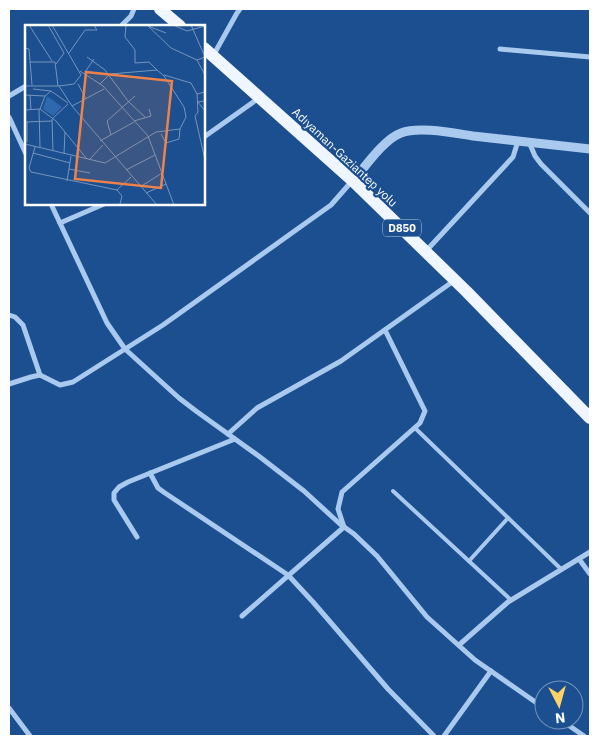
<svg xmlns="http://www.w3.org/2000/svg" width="599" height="745" font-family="'IBM Plex Sans',sans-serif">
	<rect width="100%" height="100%" fill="#1b4f8f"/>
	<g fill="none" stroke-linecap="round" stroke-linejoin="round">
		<g stroke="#a9c9ee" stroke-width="4">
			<polyline points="415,428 561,569"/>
			<polyline points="393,491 511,600"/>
			<polyline points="469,561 508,518"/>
		</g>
		<g stroke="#a9c9ee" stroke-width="5">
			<polyline points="121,26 131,16 134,9"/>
			<polyline points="500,49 590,57"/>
			<polyline points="213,56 237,13 240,9"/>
			<polyline points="9,96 26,86"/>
			<polyline points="9,117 26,154"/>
			<polyline points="204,137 259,98"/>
			<polyline points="529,142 535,156 541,164 590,213"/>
			<polyline points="51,204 107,323 125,349 179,398 196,411 260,457 304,491 340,524 354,534 377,556 427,617 475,660 544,708"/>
			<polyline points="60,223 104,204"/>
			<polyline points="426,251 513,157 518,141"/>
			<polyline points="9,315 15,317 23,325 40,375"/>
			<polyline points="9,384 31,377 40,375 60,385 73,382 163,325 331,205 352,181"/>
			<polyline points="228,434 257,408 341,361 455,280"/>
			<polyline points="150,473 158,488 165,493 288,575 313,602 388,689 434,736"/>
			<polyline points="137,537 114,500 114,493 119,487 128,482 235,439"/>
			<polyline points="579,559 590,574"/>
			<polyline points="242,616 344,527 338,509 342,492 420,423 425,411 385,330"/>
			<polyline points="459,645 508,602 590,552"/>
			<polyline points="9,708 30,736"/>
			<polyline points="561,720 584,736"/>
			<polyline points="444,736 491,671"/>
		</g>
		<path stroke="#a9c9ee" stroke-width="9" d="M353,181C365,167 384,139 401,133C419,126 453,133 473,136C512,140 551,145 590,149"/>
		<g stroke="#f0f6ff" stroke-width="12">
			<polyline points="160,9 180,26"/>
			<polyline points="204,48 353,181 467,292 590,418"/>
		</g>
	</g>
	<g text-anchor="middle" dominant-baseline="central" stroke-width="4.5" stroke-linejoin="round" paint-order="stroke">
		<rect fill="#1b4f8f" stroke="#bbcadd" stroke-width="1" x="383" y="219.5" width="38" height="17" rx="4"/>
		<g font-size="11" font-weight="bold" fill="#fff">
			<text x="402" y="228">D850</text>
		</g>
		<g font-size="12" fill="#fff" stroke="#1b4f8f">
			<text transform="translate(345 157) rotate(43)">Adıyaman-Gaziantep yolu</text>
		</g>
	</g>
	<g transform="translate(25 25)">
		<rect width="180" height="180" fill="#1b4f8f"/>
		<path d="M22,71L37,82L28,91L18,84Z" fill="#2e69ad"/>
		<path fill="none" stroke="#7695bc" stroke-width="1" d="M4,0L27,36M23,0L39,28L31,39M27,0L56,50L49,59L34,61M101,0L100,12L110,25V38L124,37L132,45M122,0L146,23L172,35L180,50M148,0L162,6L180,1M166,0L180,32L172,35M123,1L141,8M0,23L4,24L7,60M44,28L60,5H72L69,0M62,32L80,45L103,76L121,93M5,37H30L33,61M55,46L78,61L123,111L149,180M60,47L69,34M139,50L166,58L172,69L180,67M53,59L61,74M0,61H34L47,81M8,64L26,66L43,78M172,69L173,87L170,91L180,135M0,70L20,71M5,70L6,85M179,76L173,77L180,86M47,81L79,64M47,81L132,180M14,84L15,122M15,84L31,96L62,134M0,85L15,84L20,71L26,66M109,96L126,91L124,84M0,97L27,96M2,97V117M136,109L141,118L154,114L155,104M86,110L82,96L110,71M75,116L109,97M0,119L80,138L131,107L155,104L161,92L159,82L139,51L132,45L85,49L75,59M10,122L4,143L6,147L92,165L106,152M28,126L27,94L43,79M8,128L45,138M39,129L40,107M64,135L78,120M44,144L65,148M101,145L130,130M42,156L46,131M115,162L137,148M92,165L97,171L95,179M121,168L141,159"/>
		<path fill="#ee8249" fill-opacity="0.15" stroke="#ee8249" stroke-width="2.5" d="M61,47L147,56L136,163L50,154Z"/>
		<rect width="180" height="180" fill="none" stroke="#fff" stroke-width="2.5"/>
	</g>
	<rect width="599" height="745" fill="none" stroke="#ffffff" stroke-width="20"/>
	<g transform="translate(559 705) rotate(174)"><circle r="24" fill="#1b4f8f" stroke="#7695bc"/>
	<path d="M0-4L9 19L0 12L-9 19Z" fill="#ffd166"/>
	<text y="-8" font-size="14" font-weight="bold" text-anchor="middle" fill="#ffffff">N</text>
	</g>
</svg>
